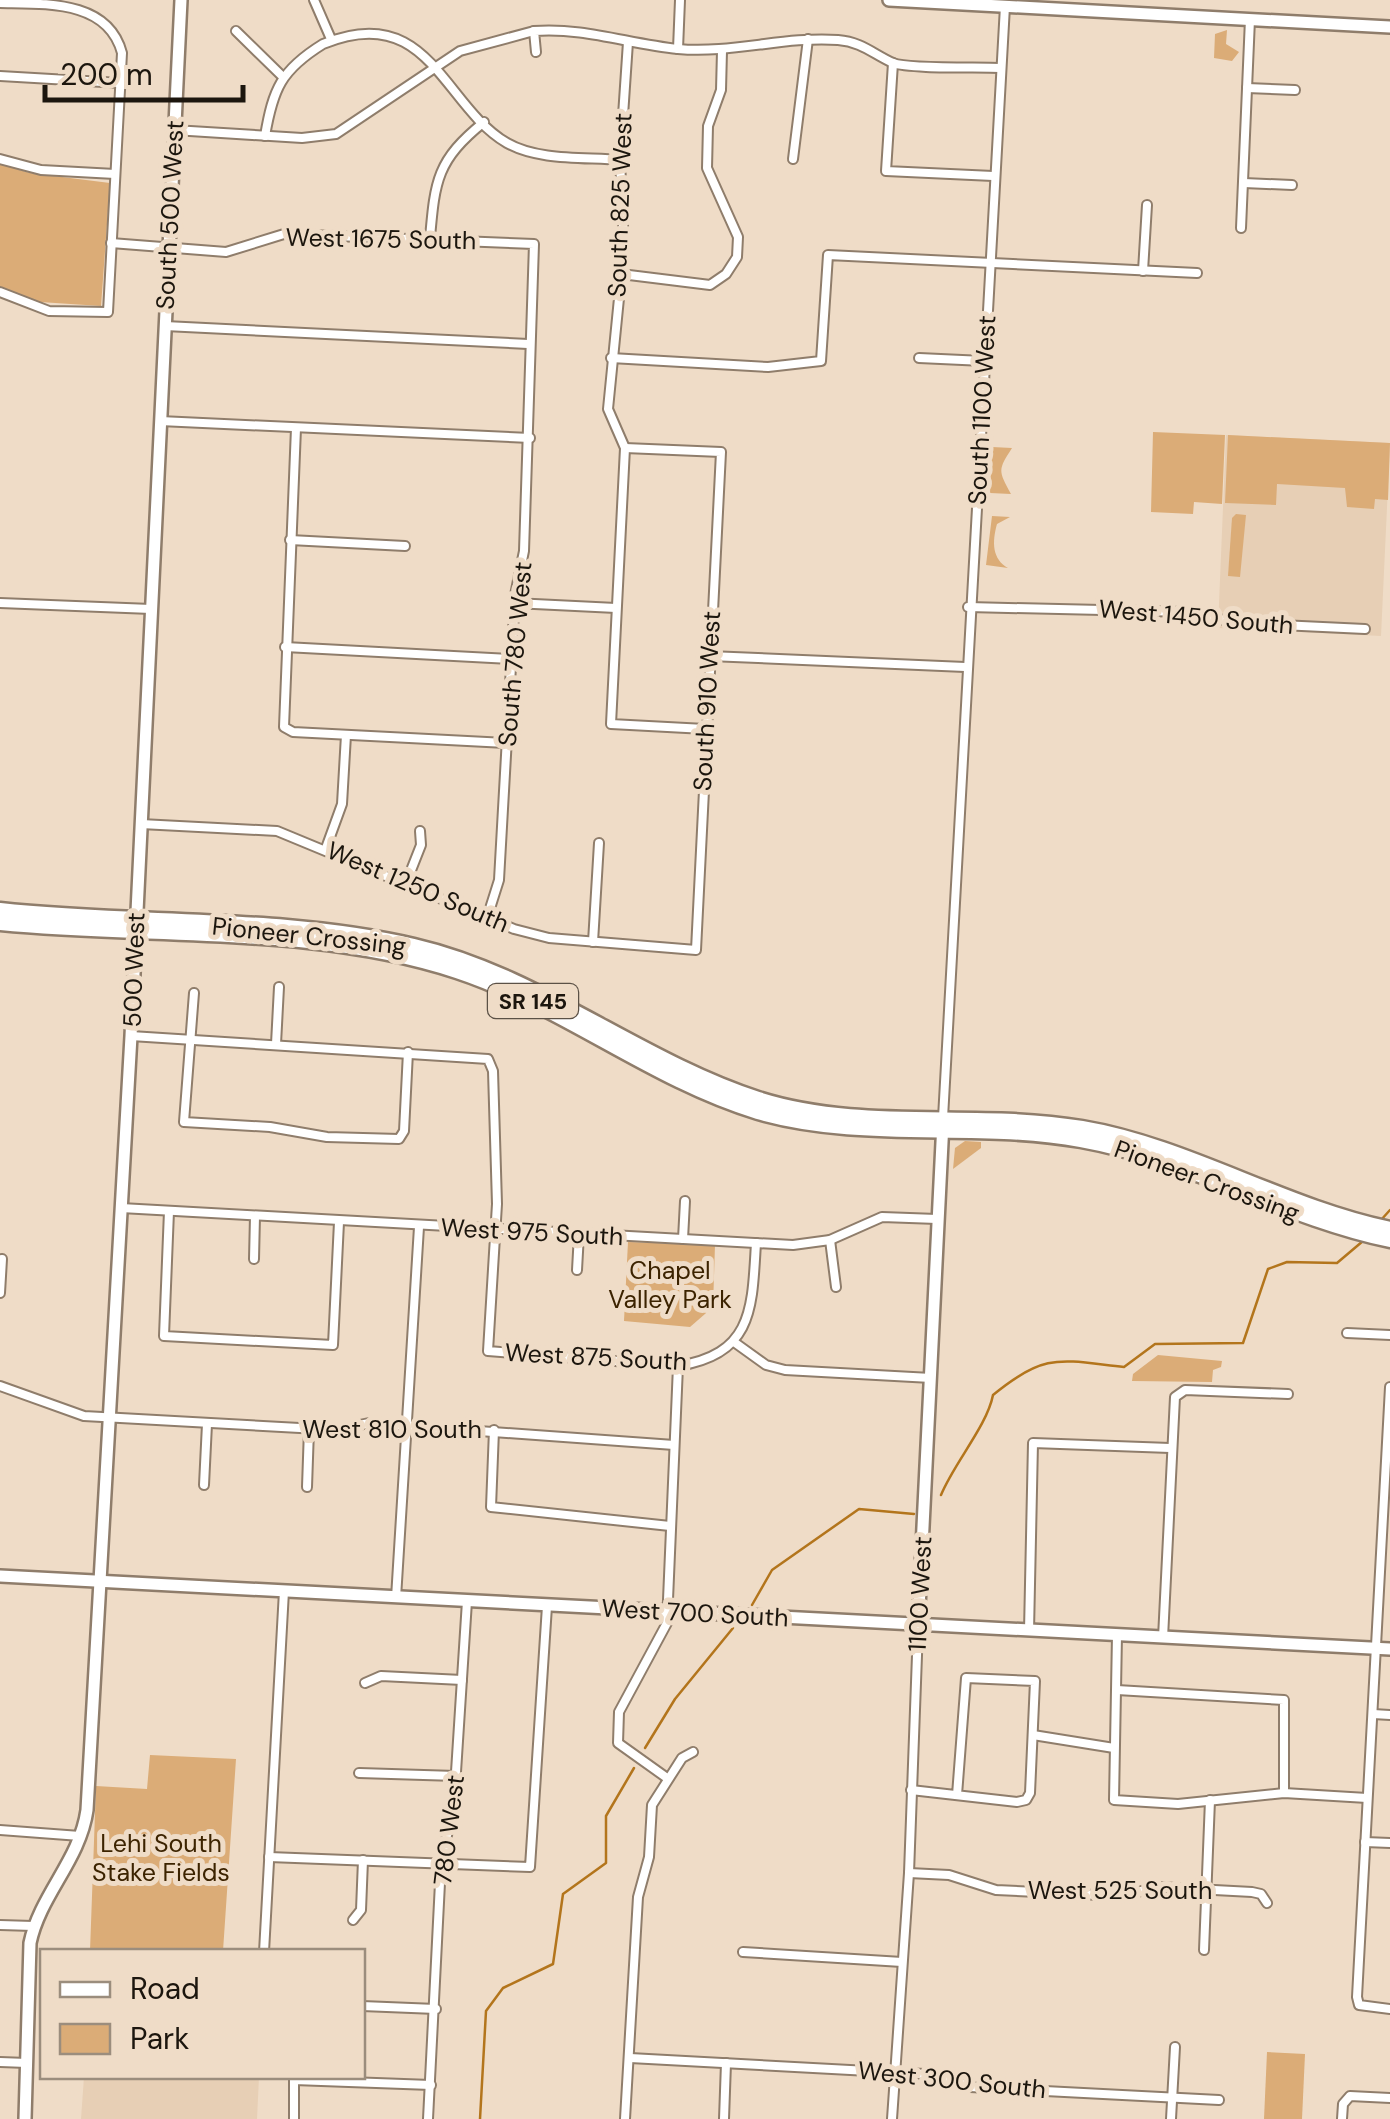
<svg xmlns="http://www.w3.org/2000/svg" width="1390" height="2119" font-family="'DM Sans',sans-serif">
	<rect width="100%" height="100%" fill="#efdcc7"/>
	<g fill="#e7cfb5">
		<polygon points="1226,435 1390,443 1381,636 1218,628"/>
		<polygon points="84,2077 259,2077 257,2119 81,2119"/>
	</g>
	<g fill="#dbac77">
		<polygon points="1227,30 1226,44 1239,52 1232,61 1214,58 1215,34"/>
		<polygon points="0,164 30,173 110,183 101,306 40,302 0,287"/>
		<polygon points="1153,432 1225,435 1222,504 1194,502 1193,514 1151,512"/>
		<polygon points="1228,435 1390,443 1388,500 1375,499 1374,509 1347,507 1345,488 1277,484 1276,505 1225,503"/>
		<path d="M992,447L1012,448C998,470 998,470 1011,494L990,493Z"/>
		<polygon points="1236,514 1246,515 1240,577 1228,576 1232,518"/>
		<path d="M992,516L1010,517L997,524C992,542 992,559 1008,568L986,565Z"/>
		<polygon points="965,1141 981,1142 981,1148 953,1169 955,1148"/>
		<polygon points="628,1242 715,1245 713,1307 690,1327 624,1321"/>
		<polygon points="1158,1355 1222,1361 1221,1367 1213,1370 1212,1382 1132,1381 1133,1374"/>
		<polygon points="150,1755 236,1759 223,1951 90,1951 96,1786 147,1789"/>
		<polygon points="1267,2052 1305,2054 1302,2119 1264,2119"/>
	</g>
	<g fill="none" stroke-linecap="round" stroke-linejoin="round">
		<g stroke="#b3751c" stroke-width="2.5">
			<polyline points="1381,1220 1390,1210"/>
			<path d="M941,1495C954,1463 987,1426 993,1395C1045,1352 1060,1360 1124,1367L1155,1344L1243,1343L1268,1269L1287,1262L1337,1263L1363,1241"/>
			<polyline points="752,1605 772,1570 859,1509 914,1514"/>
			<polyline points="645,1748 675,1699 733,1628"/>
			<polyline points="480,2119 486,2011 503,1988 553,1964 563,1894 606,1863 606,1816 634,1768"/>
		</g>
		<defs>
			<g id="street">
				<polyline points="314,0 331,39"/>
				<path d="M0,3C46,4 108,0 122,53L108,312L49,311L0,292"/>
				<polyline points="236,31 282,76"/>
				<polyline points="628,42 620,160 624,248 608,409 625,448 611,724 705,729"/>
				<polyline points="678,49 680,0"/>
				<path d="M536,52L534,31C583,27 629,44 678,49C732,54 784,36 838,40C862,42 873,54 893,63C909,69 978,67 1000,68"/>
				<polyline points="893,63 886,171 993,176"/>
				<polyline points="0,76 120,83"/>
				<polyline points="1247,88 1295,90"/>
				<polyline points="174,130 302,138 336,134 460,51 534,31"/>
				<path d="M265,136C273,89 281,70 323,44C429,0 443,106 507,143C538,161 585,157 620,160"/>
				<polyline points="0,159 41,170 115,174"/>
				<polyline points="793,159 808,39"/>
				<polyline points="1244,183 1292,185"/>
				<polyline points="1241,228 1250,19"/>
				<path d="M430,238C435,180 437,160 484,122"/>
				<polyline points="111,243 226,252 284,234 534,244 524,551 515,595 499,880 487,918"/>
				<polyline points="1143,271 1147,205"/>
				<polyline points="621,274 710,285 726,274 737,257 738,237 707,168 708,126 721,90 722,51"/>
				<polyline points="165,326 528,344"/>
				<polyline points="611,358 768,367 821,361 828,255 1197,273"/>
				<polyline points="919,358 984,361"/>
				<polyline points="160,421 530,438"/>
				<polyline points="296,428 284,727 293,732 506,743"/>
				<polyline points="290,540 405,546"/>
				<polyline points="0,603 151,609"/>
				<polyline points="514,603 616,608"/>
				<polyline points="968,607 1188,612 1237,623 1365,629"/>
				<polyline points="285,647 511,659"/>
				<polyline points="709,656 965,667"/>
				<polyline points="141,824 277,831 514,929 549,938 696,950 721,452 625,448"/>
				<polyline points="326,848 342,804 346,735"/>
				<polyline points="406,883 421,845 420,831"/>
				<polyline points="593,942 599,843"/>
				<polyline points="194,993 184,1122 270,1127 327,1137 399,1139 404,1131 408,1052"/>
				<path d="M131,1036L488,1059L493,1071L497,1204L488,1351L678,1366C754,1354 752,1307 756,1243"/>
				<polyline points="276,1044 279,987"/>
				<polyline points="943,1118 1005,6"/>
				<polyline points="121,1208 793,1245 830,1240 882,1217 937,1219"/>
				<polyline points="169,1211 164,1336 333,1345 339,1222"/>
				<polyline points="683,1239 685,1201"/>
				<polyline points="830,1240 836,1287"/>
				<polyline points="254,1259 255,1216"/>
				<polyline points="577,1270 579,1234"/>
				<polyline points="0,1293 2,1259"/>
				<polyline points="1347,1333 1390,1335"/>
				<polyline points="734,1342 766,1365 785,1370 931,1378"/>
				<polyline points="0,1386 84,1416 336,1430 369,1423 674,1445"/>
				<polyline points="1390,1387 1357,1997 1359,2005 1390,2009"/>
				<polyline points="494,1430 491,1507 670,1526"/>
				<polyline points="204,1485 207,1424"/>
				<polyline points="307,1487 309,1429"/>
				<polyline points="396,1598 419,1227"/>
				<polyline points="1029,1631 1033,1443 1170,1448"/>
				<polyline points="1117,1635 1114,1800 1178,1804 1284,1793 1367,1798"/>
				<polyline points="1163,1638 1175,1397 1185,1390 1288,1394"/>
				<polyline points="365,1683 381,1676 462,1680"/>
				<polyline points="1117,1690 1284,1700 1284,1793"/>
				<polyline points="1373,1714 1390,1715"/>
				<polyline points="1033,1735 1114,1748"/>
				<polyline points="359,1773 456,1776"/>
				<polyline points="667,1778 618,1743 619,1712 667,1623 678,1366"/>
				<polyline points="911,1790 1017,1802 1026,1800 1030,1793 1035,1681 966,1678 957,1795"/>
				<polyline points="0,1830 80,1836"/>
				<polyline points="1365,1842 1390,1843"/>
				<polyline points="269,1857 530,1867 547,1606"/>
				<polyline points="909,1873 949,1875 996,1890 1121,1896 1158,1887 1252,1892 1261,1894 1267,1903"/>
				<polyline points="353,1920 361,1910 363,1860"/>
				<polyline points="0,1925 33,1926"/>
				<polyline points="1204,1950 1210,1800"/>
				<polyline points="264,1952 284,1591"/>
				<polyline points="743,1952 902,1962"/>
				<polyline points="362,2006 436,2009"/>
				<polyline points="630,2058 943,2075 970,2087 1219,2100"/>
				<polyline points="0,2062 27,2063"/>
				<polyline points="294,2119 294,2080 431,2085"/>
				<polyline points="428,2119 441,1863 454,1803 467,1601"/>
				<polyline points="625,2119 638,1897 649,1857 652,1805 682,1758 693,1752"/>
				<polyline points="724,2119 726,2063"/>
				<polyline points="892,2119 909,1873 918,1628"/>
				<polyline points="1171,2119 1175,2047"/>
				<polyline points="1342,2119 1343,2104 1350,2096 1390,2098"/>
			</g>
			<g id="secondary">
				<polyline points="889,0 1390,27"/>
				<polyline points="0,1576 1390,1649"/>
				<polyline points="918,1628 943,1122"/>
				<path d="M25,2119L30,1943C40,1895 80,1860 87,1810L131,1036L181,0"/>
			</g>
			<g id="highway">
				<path d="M0,910C136,925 280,915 414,946C539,975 638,1060 758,1099C861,1132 976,1110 1082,1128C1188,1146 1284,1207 1390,1229"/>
				<path d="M0,923C148,938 315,924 457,971C563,1006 652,1080 758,1112C862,1142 976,1121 1081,1140C1188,1159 1284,1218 1390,1240"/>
			</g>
		</defs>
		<use href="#street" stroke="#8f7d6b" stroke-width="12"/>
		<use href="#secondary" stroke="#8f7d6b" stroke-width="16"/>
		<use href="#highway" stroke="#8f7d6b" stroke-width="19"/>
		<use href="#street" stroke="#fff" stroke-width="8"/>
		<use href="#secondary" stroke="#fff" stroke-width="11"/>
		<use href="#highway" stroke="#fff" stroke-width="14"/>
	</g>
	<g text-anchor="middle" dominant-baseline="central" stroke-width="10" stroke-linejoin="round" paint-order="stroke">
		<rect fill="#efdcc7" stroke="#5b5146" stroke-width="2.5" x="488" y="984" width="90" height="34" rx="8"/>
		<g font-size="22" font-weight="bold" fill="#1c160e">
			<text x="533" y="1001">SR 145</text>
		</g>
		<g font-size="25" fill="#1c160e" stroke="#efdcc7">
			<text transform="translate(620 205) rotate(-88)">South 825 West</text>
			<text transform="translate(170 215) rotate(-87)">South 500 West</text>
			<text transform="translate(381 239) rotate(1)">West 1675 South</text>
			<text transform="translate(982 410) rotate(-87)">South 1100 West</text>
			<text transform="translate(1196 617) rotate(5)">West 1450 South</text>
			<text transform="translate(515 654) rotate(-85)">South 780 West</text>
			<text transform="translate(707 701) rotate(-87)">South 910 West</text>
			<text transform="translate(418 887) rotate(23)">West 1250 South</text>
			<text transform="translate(309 936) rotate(6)">Pioneer Crossing</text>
			<text transform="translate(134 970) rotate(-88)">500 West</text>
			<text transform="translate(1207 1181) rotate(20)">Pioneer Crossing</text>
			<text transform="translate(532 1232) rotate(3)">West 975 South</text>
			<text transform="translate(596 1357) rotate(3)">West 875 South</text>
			<text x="392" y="1429">West 810 South</text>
			<text transform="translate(920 1594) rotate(-87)">1100 West</text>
			<text transform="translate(695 1613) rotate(3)">West 700 South</text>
			<text transform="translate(449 1830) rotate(-83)">780 West</text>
			<text x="1120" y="1890">West 525 South</text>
			<text transform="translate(952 2080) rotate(6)">West 300 South</text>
		</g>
		<g font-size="25" fill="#3c2300" stroke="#efdcc7">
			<text x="670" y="1270">Chapel<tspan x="670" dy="29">Valley Park</tspan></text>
			<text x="161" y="1843">Lehi South<tspan x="161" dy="29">Stake Fields</tspan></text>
		</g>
	</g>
	<rect x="40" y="1949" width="325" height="130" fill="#efdcc7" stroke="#9b8d7d" stroke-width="2.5"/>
	<rect x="60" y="1982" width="50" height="15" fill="#ffffff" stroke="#9b8d7d" stroke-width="2.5"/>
	<text x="130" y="1999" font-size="30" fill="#1c160e">Road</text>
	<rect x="60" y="2024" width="50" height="30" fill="#dbac77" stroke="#9b8d7d" stroke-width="2.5"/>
	<text x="130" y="2049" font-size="30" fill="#1c160e">Park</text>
	<path d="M45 85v15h198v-15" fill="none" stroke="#1c160e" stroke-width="5"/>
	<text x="60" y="85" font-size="30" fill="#1c160e" stroke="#efdcc7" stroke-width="8" paint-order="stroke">200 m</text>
</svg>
